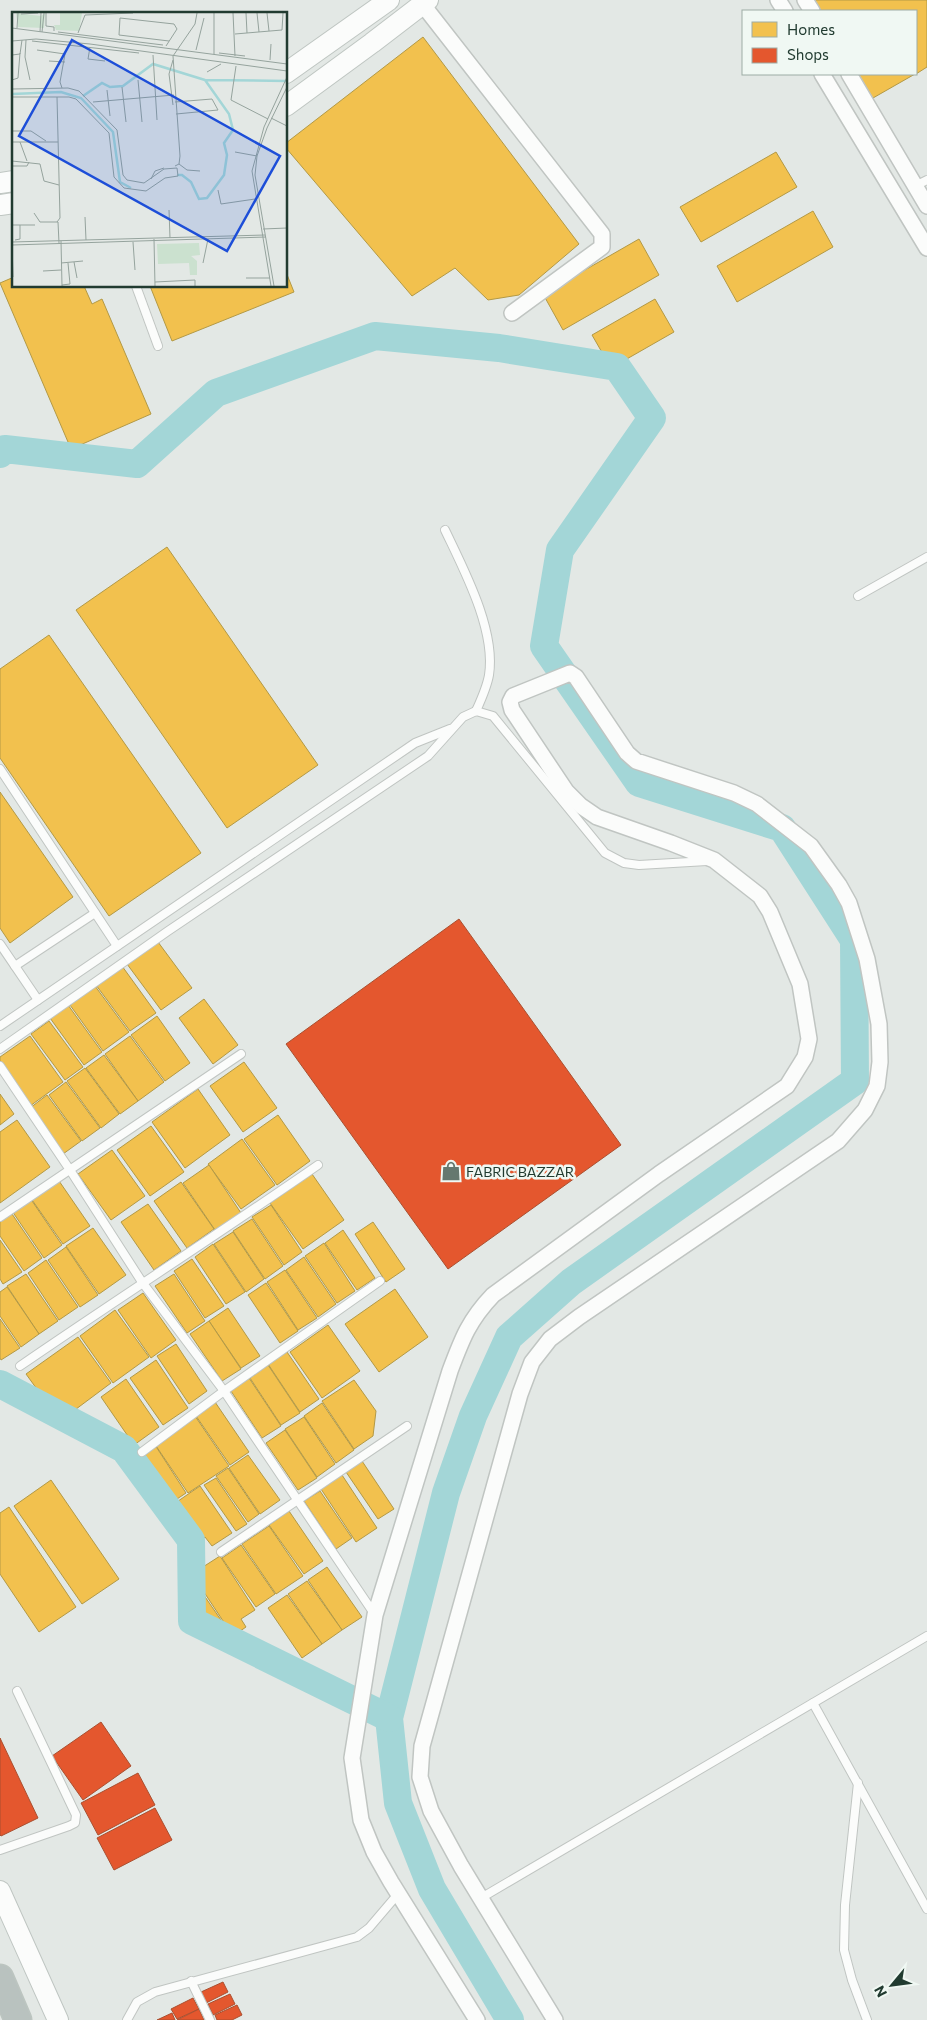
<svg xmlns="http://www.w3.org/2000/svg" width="927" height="2020" font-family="Commissioner,sans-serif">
	<rect width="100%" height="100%" fill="#e3e8e5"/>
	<g fill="#f2c14e" stroke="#b39945">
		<polygon points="805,0 927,0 927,67 916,74 916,11 812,11"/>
		<polygon points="423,37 579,244 519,295 488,300 455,268 412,296 286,148 286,143"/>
		<polygon points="849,74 915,74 866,102"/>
		<polygon points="776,152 797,187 701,242 680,207"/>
		<polygon points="813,211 833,247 737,302 717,266"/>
		<polygon points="639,239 659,275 563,330 543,294"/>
		<polygon points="286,272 294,292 172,341 150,286 286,286"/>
		<polygon points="14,277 14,286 84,286 92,304 102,299 151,414 71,449 0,283"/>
		<polygon points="655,299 674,332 611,368 592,335"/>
		<polygon points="167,547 318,765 227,828 76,610"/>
		<polygon points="49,635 201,853 109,916 0,758 0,669"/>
		<polygon points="0,792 73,897 10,943 0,928"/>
		<polygon points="158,942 192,988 161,1010 127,964"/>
		<polygon points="122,966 156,1013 130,1031 96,985"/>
		<polygon points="95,986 129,1032 103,1051 70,1005"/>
		<polygon points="204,999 238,1045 213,1064 179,1018"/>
		<polygon points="68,1005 102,1052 84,1065 50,1018"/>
		<polygon points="157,1016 190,1063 165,1081 131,1035"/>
		<polygon points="49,1021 83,1067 65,1080 31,1034"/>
		<polygon points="30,1036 63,1082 30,1106 0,1065 0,1057"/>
		<polygon points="130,1036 164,1082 138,1101 105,1054"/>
		<polygon points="104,1055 138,1101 120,1114 86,1068"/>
		<polygon points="244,1062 277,1108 243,1132 210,1086"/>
		<polygon points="85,1068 119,1114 101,1128 67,1081"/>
		<polygon points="66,1082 100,1128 82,1141 49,1095"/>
		<polygon points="198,1089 230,1135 185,1168 152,1122"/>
		<polygon points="0,1094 14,1114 0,1125"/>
		<polygon points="47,1095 81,1141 63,1154 30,1108"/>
		<polygon points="278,1115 310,1161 277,1185 244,1139"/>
		<polygon points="17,1120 50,1167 0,1203 0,1132"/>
		<polygon points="151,1126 184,1172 150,1196 117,1150"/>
		<polygon points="242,1139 275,1185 241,1209 208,1164"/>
		<polygon points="112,1150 145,1196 111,1220 78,1174"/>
		<polygon points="209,1165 241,1213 215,1230 183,1183"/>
		<polygon points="312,1174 344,1220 303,1249 270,1203"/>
		<polygon points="57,1178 90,1226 63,1244 30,1197"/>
		<polygon points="181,1182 214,1229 187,1248 154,1201"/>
		<polygon points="30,1198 62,1245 44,1258 12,1211"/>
		<polygon points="148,1204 181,1251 154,1270 121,1222"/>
		<polygon points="271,1205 302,1252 284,1265 252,1217"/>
		<polygon points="10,1211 42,1258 24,1271 0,1236 0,1218"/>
		<polygon points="252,1219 283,1266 265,1279 233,1231"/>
		<polygon points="373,1222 405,1269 386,1282 355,1234"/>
		<polygon points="93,1228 126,1275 99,1294 66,1246"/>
		<polygon points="343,1230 375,1278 357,1290 325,1243"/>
		<polygon points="233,1232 264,1279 246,1292 214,1244"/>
		<polygon points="0,1240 22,1272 3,1284 0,1279"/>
		<polygon points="324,1243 355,1291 337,1303 305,1256"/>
		<polygon points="213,1244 245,1292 226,1304 195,1257"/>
		<polygon points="66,1247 98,1295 80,1307 48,1260"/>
		<polygon points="304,1257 336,1304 318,1317 286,1270"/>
		<polygon points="192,1259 224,1306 205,1318 174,1271"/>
		<polygon points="46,1260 78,1307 59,1320 28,1273"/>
		<polygon points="285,1270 317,1318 298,1330 267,1282"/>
		<polygon points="26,1274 58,1321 39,1334 7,1286"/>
		<polygon points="174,1274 205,1321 187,1333 155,1286"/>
		<polygon points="266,1283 298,1331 280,1343 248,1295"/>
		<polygon points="7,1287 39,1334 21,1347 0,1316 0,1292"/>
		<polygon points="395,1289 428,1337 379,1372 345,1324"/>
		<polygon points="143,1293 176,1340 151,1358 118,1310"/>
		<polygon points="228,1308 260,1356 241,1368 209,1321"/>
		<polygon points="115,1310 149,1357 113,1383 80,1336"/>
		<polygon points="0,1319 20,1348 1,1360 0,1358"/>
		<polygon points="209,1321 241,1369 222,1381 190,1334"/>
		<polygon points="328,1325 360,1371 322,1398 290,1352"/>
		<polygon points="78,1337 111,1383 60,1421 26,1374"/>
		<polygon points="176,1344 207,1391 189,1404 157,1356"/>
		<polygon points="287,1352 319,1399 300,1412 268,1364"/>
		<polygon points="156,1360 188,1408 163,1425 130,1378"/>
		<polygon points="268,1365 300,1413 281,1425 250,1378"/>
		<polygon points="249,1378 281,1426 262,1438 231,1391"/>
		<polygon points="126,1379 159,1427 134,1445 101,1397"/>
		<polygon points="354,1380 376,1411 373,1436 354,1449 322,1401"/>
		<polygon points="215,1402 249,1452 230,1465 196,1416"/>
		<polygon points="322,1403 354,1450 336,1463 304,1416"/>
		<polygon points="195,1416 229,1466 188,1493 154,1443"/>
		<polygon points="304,1417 335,1464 317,1477 285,1429"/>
		<polygon points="285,1430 317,1478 298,1490 266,1443"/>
		<polygon points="155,1445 186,1493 168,1505 136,1458"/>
		<polygon points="248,1455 280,1500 260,1514 229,1468"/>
		<polygon points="362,1461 394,1509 378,1519 346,1472"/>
		<polygon points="228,1468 259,1514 248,1522 216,1476"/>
		<polygon points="342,1475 377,1528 356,1542 321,1489"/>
		<polygon points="216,1478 247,1524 236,1531 204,1485"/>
		<polygon points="51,1480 119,1579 82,1604 14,1506"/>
		<polygon points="200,1486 232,1533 212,1546 205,1537 193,1545 168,1508"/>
		<polygon points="320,1491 352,1538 336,1549 304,1501"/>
		<polygon points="9,1507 76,1607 39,1632 0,1574 0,1513"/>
		<polygon points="289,1511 323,1561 304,1574 269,1525"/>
		<polygon points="269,1526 303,1576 276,1594 242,1544"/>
		<polygon points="241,1545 275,1594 256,1607 222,1558"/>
		<polygon points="220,1556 255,1610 241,1619 246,1627 233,1636 192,1574"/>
		<polygon points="327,1567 362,1617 342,1630 308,1580"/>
		<polygon points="190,1575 232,1636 220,1644 216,1637 207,1642 179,1600 181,1581"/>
		<polygon points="307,1581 342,1630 322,1644 288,1594"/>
		<polygon points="287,1595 322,1644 302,1658 268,1608"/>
	</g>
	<g fill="#e4572e" stroke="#aa4f2f">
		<polygon points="459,919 621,1145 448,1269 286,1044"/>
		<polygon points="101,1722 131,1766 83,1800 52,1756"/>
		<polygon points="0,1738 38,1818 1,1836 0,1835"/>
		<polygon points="138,1773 155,1805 98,1835 81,1803"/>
		<polygon points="155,1808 172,1840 114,1870 97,1838"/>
		<polygon points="223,1982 228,1992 206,2003 201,1992"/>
		<polygon points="230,1994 235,2004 213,2015 208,2004"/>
		<polygon points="193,1998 199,2009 177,2019 171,2009"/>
		<polygon points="237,2005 242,2015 232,2020 217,2020 215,2015"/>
		<polygon points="199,2009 204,2020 177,2020"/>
		<polygon points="172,2013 175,2020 157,2020"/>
	</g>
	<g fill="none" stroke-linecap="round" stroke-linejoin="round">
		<g stroke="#a3d6d7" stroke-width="28">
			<polyline points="0,454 5,449 137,464 216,393 375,336 499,348 617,367 652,418 560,550 544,646 639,783 782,828 854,940 855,1081 571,1282 509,1337 473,1416 446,1493 389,1718 398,1803 432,1889 510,2020"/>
			<polyline points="0,1384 124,1449 191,1540 192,1621 389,1718"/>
		</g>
		<defs>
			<g id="lane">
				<polyline points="915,186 927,180"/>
				<polyline points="136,286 158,346"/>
				<path d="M445,530C464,570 496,630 489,675C487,687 481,700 476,711"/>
				<polyline points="858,596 927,557"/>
				<polyline points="0,769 117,946"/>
				<polyline points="0,944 38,1000"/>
				<polyline points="15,966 95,913"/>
				<polyline points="0,1026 415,743 450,729"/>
				<polyline points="0,1049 168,931 428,756 463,717 476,711 493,716 605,853 624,863 639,865 707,861"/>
				<polyline points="0,1066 70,1170 142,1282 224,1391 375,1615"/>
				<polyline points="0,1217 241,1054"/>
				<path d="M20,1366C119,1298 220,1233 318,1165"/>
				<polyline points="142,1452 224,1391 380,1281"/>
				<polyline points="221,1552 407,1426"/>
				<polyline points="813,1703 927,1909"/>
				<polyline points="858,1783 845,1905 844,1950 852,1980 867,2020"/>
				<polyline points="0,1850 69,1826 75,1823 76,1815 17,1691"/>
				<polyline points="481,1898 927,1636"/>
				<polyline points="191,1981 210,2020"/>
				<polyline points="127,2020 137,2002 155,1992 357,1937 369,1928 398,1894"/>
			</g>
			<g id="street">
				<polyline points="778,0 785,11"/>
				<polyline points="805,0 812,11"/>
				<polyline points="423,5 602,234 602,247 512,313"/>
				<polyline points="822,74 927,248"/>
				<polyline points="849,74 927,206"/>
				<path d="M477,2020L391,1882L374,1852L361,1820L352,1758L375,1615L450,1371C462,1339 469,1320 493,1295L659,1174L787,1086L805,1057L809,1039L800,984L770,912L760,896L714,860L671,843L597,817L581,806L566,791L512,710L510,702L513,696L570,673L576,677L627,753L636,761L734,793L757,804L811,846L839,885L849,903L867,959L879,1024L880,1062L877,1086L865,1110L838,1141L579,1317L550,1339L532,1362L520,1394L422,1746L420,1777L431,1811L461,1866L555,2020"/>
			</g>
			<g id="secondary">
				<polyline points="286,73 389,0"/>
				<polyline points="286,106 372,43 428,0"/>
				<polyline points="0,183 14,181"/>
				<polyline points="0,205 14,203"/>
				<polyline points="0,1891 58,2020"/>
			</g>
			<polyline id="highway" points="0,1978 18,2020"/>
		</defs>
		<use href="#lane" stroke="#c0c5c2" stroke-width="10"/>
		<use href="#street" stroke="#c0c5c2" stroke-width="18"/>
		<use href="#secondary" stroke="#bfc6c2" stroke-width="22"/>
		<use href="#highway" stroke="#bcc5c0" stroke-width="29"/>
		<use href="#lane" stroke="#fbfcfb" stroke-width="8"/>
		<use href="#street" stroke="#fbfcfb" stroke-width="15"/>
		<use href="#secondary" stroke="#fbfcfb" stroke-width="20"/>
		<use href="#highway" stroke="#b9c2bf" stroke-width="26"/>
	</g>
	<defs>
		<symbol id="shop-bare" viewBox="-9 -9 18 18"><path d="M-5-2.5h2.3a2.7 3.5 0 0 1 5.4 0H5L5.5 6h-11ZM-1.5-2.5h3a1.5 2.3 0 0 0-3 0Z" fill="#65786f" stroke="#f0f8f3" stroke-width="2.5" paint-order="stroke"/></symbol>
	</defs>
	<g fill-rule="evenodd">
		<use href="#shop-bare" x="437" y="1157" width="28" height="28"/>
	</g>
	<g text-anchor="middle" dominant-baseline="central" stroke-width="5" stroke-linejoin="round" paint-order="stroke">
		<g font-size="14" fill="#213b30" stroke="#f0f8f3" text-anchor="start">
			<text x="466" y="1171">FABRIC BAZZAR</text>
		</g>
	</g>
	<g transform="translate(12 12)">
		<rect width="275" height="275" fill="#e3e8e5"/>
		<path d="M4,1L29,4L33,1L32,16L6,15ZM48,1H70L67,19L44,18L42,13H48ZM187,231L188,243L179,244L185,249V263H178L177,251L146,252L145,232Z" fill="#cbe1cf"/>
		<path fill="none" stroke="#a3d6d7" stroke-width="2.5" d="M0,82L49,80L69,86L101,120L108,170L119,176M71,84L90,71L98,75L111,74L141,52L193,68M165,163H170L179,170L187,187L195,186L212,163L215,143L212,131L221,118L217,102L193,68L275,69"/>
		<path fill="none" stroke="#95a39d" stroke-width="1" d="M34,1V14L42,15V19M202,1V42M221,1L223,44M234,1L235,21M245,1L247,20M255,1L257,19M9,2L26,1M0,16L275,52M5,16L6,1M28,20L29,1M30,20L32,1M46,20L151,33M66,21L73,3L121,1M223,22L270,18L271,1M14,28L13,45L18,68M0,29L24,27L78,32L275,59M20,29L127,41M154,34L165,17L162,12L108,6L107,23L157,29M78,35L76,47L93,49M25,38L53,42L48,70L50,76M184,38L192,6M207,41L233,44M0,43L8,42L10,28M141,43L145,108M161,48L157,62L161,93M258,48L259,32M37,49L53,50M224,54L219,88L256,107M195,60L209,52M0,68L6,66L8,41M126,68L130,110M110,75L114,110M0,77L56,76L67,79L105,118L111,163L115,168L132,171L152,157L165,156L166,164L153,166L134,179L112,176L102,165L97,121L64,87L57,85H0M95,78L98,104M45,85L48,206L45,210M81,90L162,83M163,90L200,87L206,98L164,102M259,106L275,114M0,119H19L34,129M0,130H46M8,130L15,149M223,140L245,144M0,149L28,152L32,169L47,173M167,152L175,158L188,159M0,154H15L17,150M163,154L167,152L168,144L161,44L183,12L185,1M139,167L143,159L152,156M206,178L209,192L243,187M157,198L158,226M22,201L28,210H46L47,231M73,205L74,228M0,213H23M251,217L275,216M142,227L143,274M3,228L8,227V213M49,229L50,274M0,230L253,223M121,230L123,258M0,233L254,225M0,233L1,265M62,250L65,266M49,251L71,249M191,251L196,227M31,259L49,258M234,266H258M143,270L183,268V274M50,273L58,272L56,251M259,274L240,159L252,115L275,65M262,274L243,163L245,144L255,116L275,75"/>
		<path fill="#1d4ed8" fill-opacity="0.15" stroke="#1d4ed8" stroke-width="2.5" d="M60,28L268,144L215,239L7,124Z"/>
		<rect width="275" height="275" fill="none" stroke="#213b30" stroke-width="2.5"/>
	</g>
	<rect x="742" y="10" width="175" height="65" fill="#f0f8f3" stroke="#9daca5"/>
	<rect x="752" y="22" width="25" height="15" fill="#f2c14e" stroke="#9daca5"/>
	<text x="787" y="35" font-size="15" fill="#213b30">Homes</text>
	<rect x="752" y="48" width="25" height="15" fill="#e4572e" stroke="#9daca5"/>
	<text x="787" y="60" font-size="15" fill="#213b30">Shops</text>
	<g transform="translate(892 1985) rotate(241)" stroke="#f0f8f3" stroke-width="4" paint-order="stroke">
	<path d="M0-4L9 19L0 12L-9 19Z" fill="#213b30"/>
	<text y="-8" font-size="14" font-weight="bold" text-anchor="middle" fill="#213b30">N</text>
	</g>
</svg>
